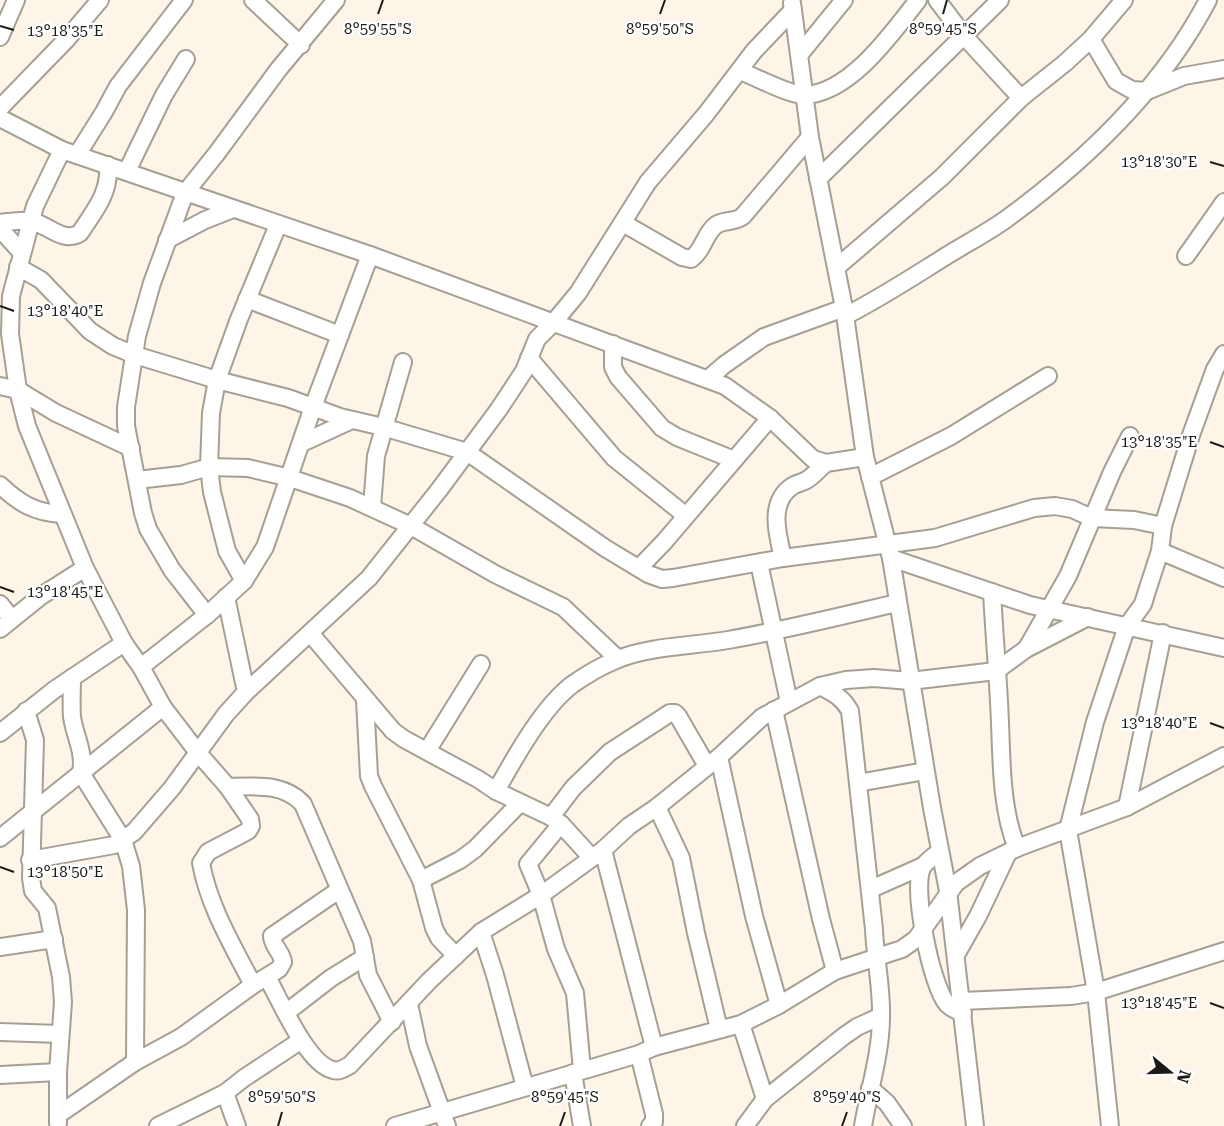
<svg xmlns="http://www.w3.org/2000/svg" width="1224" height="1126" font-family="'Roboto Serif',serif">
	<rect width="100%" height="100%" fill="#fdf5e8"/>
	<g fill="none" stroke-linecap="round" stroke-linejoin="round">
		<defs>
			<g id="minor">
				<polyline points="253,0 301,45"/>
				<polyline points="937,0 965,37 1021,98"/>
				<polyline points="792,3 810,137 844,308 865,457 891,558 932,808 948,891 975,1126"/>
				<polyline points="0,37 16,0"/>
				<polyline points="1091,39 1116,81 1132,90 1147,91 1184,76 1224,69"/>
				<polyline points="800,54 844,0"/>
				<path d="M740,71C756,77 789,95 804,95C850,94 893,32 918,0"/>
				<polyline points="0,108 66,40 100,0"/>
				<polyline points="0,118 62,150 370,255 725,386 770,418 813,459 826,463 865,457"/>
				<path d="M62,150L35,206L11,296L10,334L18,390L27,426L85,568L124,643L141,667L163,707L199,754L228,787L250,819L251,826L248,831L208,852L201,863C209,907 233,946 253,985"/>
				<polyline points="77,155 104,112 118,86 184,0"/>
				<polyline points="127,171 164,95 186,59"/>
				<polyline points="818,179 1000,0"/>
				<path d="M0,223C9,222 20,220 30,221C47,223 62,244 80,233C95,210 110,193 108,165"/>
				<path d="M623,223L682,257L691,259C703,251 705,233 716,225C725,219 735,223 743,216L810,137"/>
				<polyline points="0,229 22,253"/>
				<polyline points="167,240 205,220 233,209"/>
				<polyline points="1186,256 1224,202"/>
				<polyline points="18,267 41,280 90,331 113,346 135,355 217,380 288,398 340,417 383,427 467,452 605,548 648,574 662,579 673,578 783,558 935,538 1034,508 1055,506 1072,509 1092,518 1134,520 1163,526"/>
				<polyline points="837,267 942,177 1021,98 1065,63 1091,39 1124,0"/>
				<polyline points="247,299 340,335"/>
				<path d="M845,316C879,299 911,278 943,258C965,244 989,232 1009,217C1089,158 1162,88 1208,0"/>
				<polyline points="613,344 613,367 618,377 662,428 677,437 734,460"/>
				<polyline points="529,358 614,458 685,515"/>
				<polyline points="708,379 724,365 764,337 844,308"/>
				<polyline points="0,386 18,390 56,413 131,448"/>
				<polyline points="302,443 352,420"/>
				<polyline points="870,477 951,436 1048,376"/>
				<polyline points="137,480 181,475 209,467 248,468 290,478 350,498 411,526 495,574 563,607 618,659"/>
				<path d="M0,485C19,503 35,513 62,514"/>
				<polyline points="372,507 376,456 403,362"/>
				<polyline points="1160,551 1224,578"/>
				<path d="M783,558C778,536 768,504 791,487C796,483 803,483 808,479C814,475 820,468 826,463"/>
				<polyline points="891,558 1030,605 1224,648"/>
				<polyline points="759,563 789,702"/>
				<polyline points="639,568 664,542 770,418"/>
				<polyline points="244,581 227,551 212,492 209,467 211,413 217,380 239,319 278,225"/>
				<path d="M992,592C994,629 997,666 999,702C1002,749 999,805 1017,848"/>
				<polyline points="226,597 246,692"/>
				<polyline points="0,604 12,619"/>
				<polyline points="207,615 172,570 148,529 143,513 126,426 126,407 137,336 152,283 185,193 217,153 278,70 336,0"/>
				<polyline points="0,629 41,596 85,568"/>
				<polyline points="310,633 393,731 404,739 478,779 496,791 551,817 561,824 591,857"/>
				<polyline points="1027,648 1068,576 1112,472 1130,436"/>
				<polyline points="141,667 207,615 244,581 265,547 313,407 370,255"/>
				<path d="M820,686C834,693 843,698 850,711L874,929C875,958 882,988 881,1017C881,1053 869,1090 863,1126"/>
				<polyline points="365,700 369,776 373,786 421,880 434,928 439,938 456,956"/>
				<polyline points="774,710 821,919 835,971"/>
				<polyline points="26,711 35,740 31,878 33,891 47,908 61,977 63,1002 58,1072 58,1123"/>
				<polyline points="0,733 54,690 124,643"/>
				<polyline points="427,751 481,664"/>
				<polyline points="719,757 754,916 779,1005"/>
				<polyline points="858,783 925,771"/>
				<path d="M228,787C255,786 284,783 303,804L362,941L368,975L392,1022"/>
				<path d="M496,791C514,759 543,706 573,684C586,675 601,666 616,660C647,646 694,646 728,640C785,630 841,616 897,603"/>
				<polyline points="657,807 681,858 696,933 719,1029"/>
				<polyline points="1127,807 1163,633"/>
				<polyline points="551,817 573,788 610,752 670,713 675,713 678,716 707,766"/>
				<polyline points="561,824 528,864 541,895 556,949 575,993 582,1070"/>
				<polyline points="0,838 163,707"/>
				<polyline points="603,850 654,1047"/>
				<path d="M939,852C934,856 925,862 922,868C912,890 931,985 947,1004C952,1009 957,1011 963,1013"/>
				<polyline points="30,860 114,845 134,832 172,788 226,714 246,692 369,578 439,490 499,409 524,371 537,339 554,322 578,293 648,182 706,114 754,51 793,10"/>
				<polyline points="421,880 460,860 475,849 520,803"/>
				<polyline points="871,889 923,866"/>
				<polyline points="481,932 495,975 525,1087"/>
				<polyline points="0,947 54,939"/>
				<polyline points="957,953 978,916 1007,855"/>
				<path d="M267,977C280,1000 307,1064 333,1070C340,1072 344,1068 350,1065L429,981L481,932L541,895L603,850L629,826L657,807L719,757L762,717L820,686L846,680L874,678L910,681L996,671L1026,649L1088,617"/>
				<polyline points="962,1001 1071,996 1096,992 1224,951"/>
				<polyline points="409,1004 418,1046 447,1126"/>
				<polyline points="287,1012 331,978 365,957"/>
				<polyline points="741,1024 765,1099"/>
				<polyline points="0,1032 60,1034"/>
				<polyline points="639,1054 654,1114 654,1122 650,1126"/>
				<path d="M135,1062L181,1037L253,985L279,969L283,962C282,952 272,946 272,936L339,890"/>
				<polyline points="573,1073 582,1126"/>
				<polyline points="0,1075 58,1072"/>
				<polyline points="870,1088 887,1103 903,1126"/>
				<polyline points="225,1093 237,1126"/>
				<path d="M58,1115L135,1062L136,910L131,866L123,840L81,773C85,752 75,737 72,717C71,704 72,691 72,678"/>
				<polyline points="158,1126 225,1093 244,1078 300,1041"/>
				<polyline points="395,1126 639,1054 654,1047 741,1024 779,1005 835,971 902,949 916,939 956,883 980,866 1017,848 1127,807 1224,756"/>
				<polyline points="745,1126 765,1099 844,1036 857,1027 881,1016"/>
				<polyline points="1110,1126 1096,992 1068,830 1095,722 1127,626 1143,604 1147,591 1160,551 1163,526 1191,435 1215,369 1224,354"/>
			</g>
		</defs>
		<use href="#minor" stroke="#a69f93" stroke-width="20"/>
		<use href="#minor" stroke="#fff" stroke-width="16"/>
	</g>
	<path fill="none" stroke="#1e1b17" stroke-width="2" d="M378,14L383,0M660,14L665,0M943,14L947,0M0,26L14,30M1210,162L1224,166M0,306L14,311M1210,442L1224,447M0,587L14,592M1210,723L1224,728M0,867L14,872M1210,1003L1224,1008M278,1126L282,1112M560,1126L565,1112M842,1126L847,1112"/>
	<g font-size="15" text-anchor="middle" fill="#1e1b17" stroke="#fff" stroke-width="4.5" stroke-linejoin="round" paint-order="stroke">
		<text x="378" y="34">8°59'55"S</text>
		<text x="660" y="34">8°59'50"S</text>
		<text x="943" y="34">8°59'45"S</text>
		<text x="65" y="36">13°18'35"E</text>
		<text x="1159" y="167">13°18'30"E</text>
		<text x="65" y="316">13°18'40"E</text>
		<text x="1159" y="447">13°18'35"E</text>
		<text x="65" y="597">13°18'45"E</text>
		<text x="1159" y="728">13°18'40"E</text>
		<text x="65" y="877">13°18'50"E</text>
		<text x="1159" y="1008">13°18'45"E</text>
		<text x="282" y="1102">8°59'50"S</text>
		<text x="565" y="1102">8°59'45"S</text>
		<text x="847" y="1102">8°59'40"S</text>
	</g>
	<g transform="translate(1170 1072) rotate(109)" stroke="#ffffff" stroke-width="4.5" paint-order="stroke">
	<path d="M0-4.5L10 22L0 15L-10 22Z" fill="#1e1b17"/>
	<text y="-9" font-size="16" font-weight="bold" text-anchor="middle" fill="#1e1b17">N</text>
	</g>
</svg>
